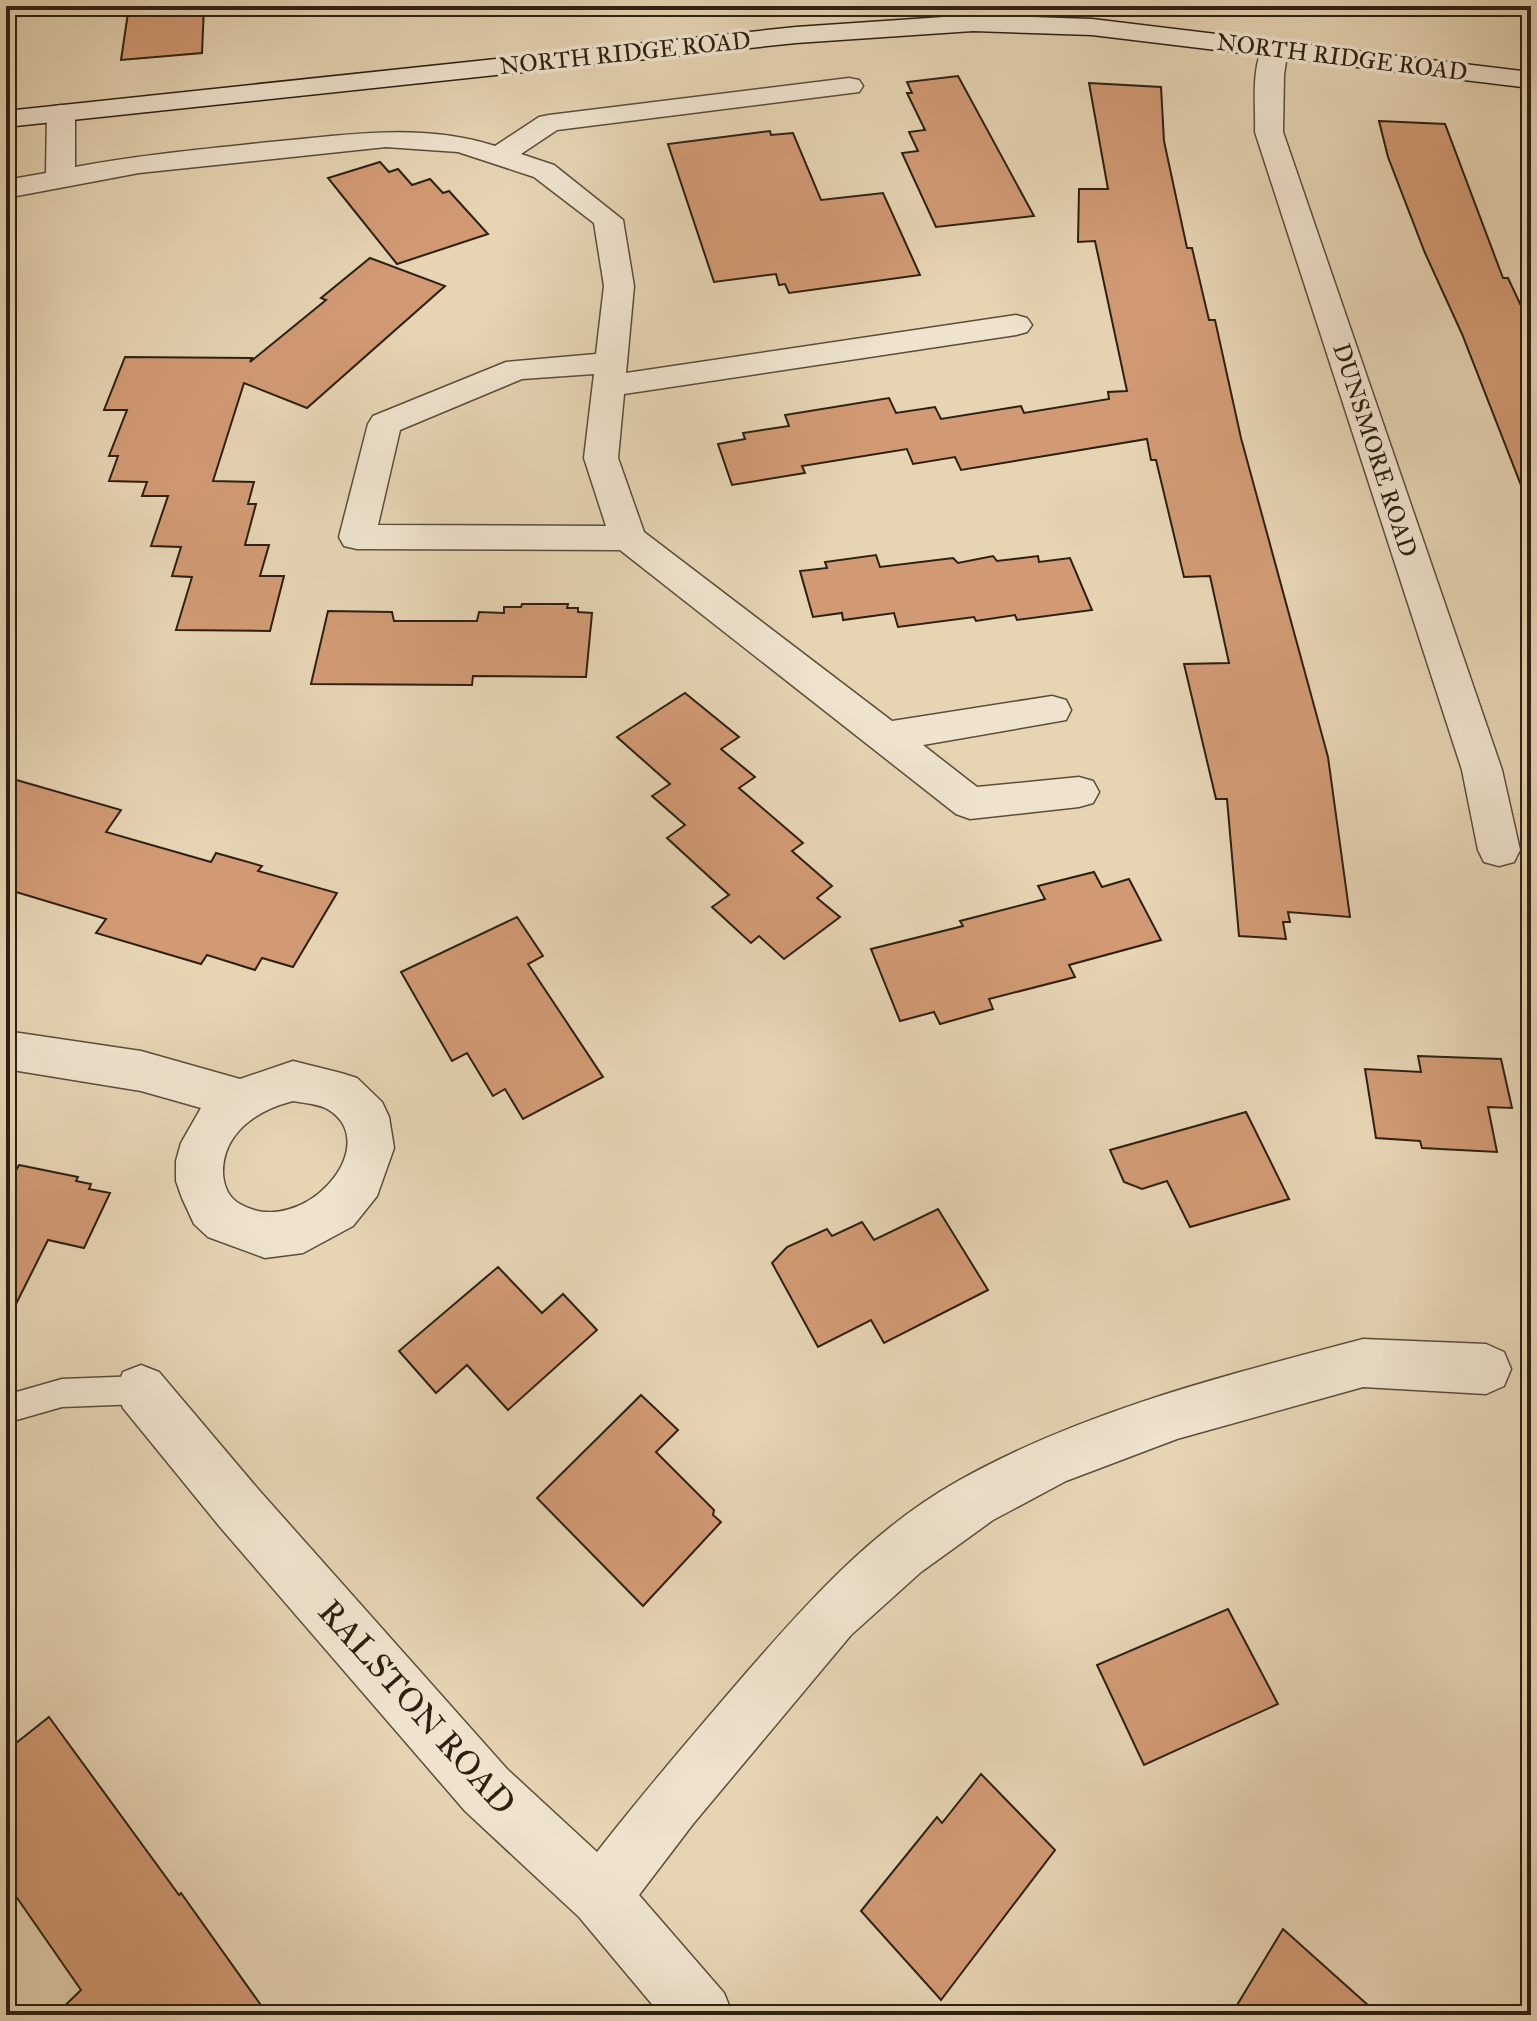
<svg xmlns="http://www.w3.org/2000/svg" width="1537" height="2021" font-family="'IM FELL Great Primer',serif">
	<rect width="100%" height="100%" fill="#e6d4b3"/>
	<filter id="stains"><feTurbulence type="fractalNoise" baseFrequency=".0025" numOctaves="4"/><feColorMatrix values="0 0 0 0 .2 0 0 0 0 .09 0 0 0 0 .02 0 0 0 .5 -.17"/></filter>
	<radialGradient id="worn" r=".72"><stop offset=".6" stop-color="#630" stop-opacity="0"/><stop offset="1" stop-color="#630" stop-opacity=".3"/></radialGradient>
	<g fill="#d19a74" stroke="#2d2012" stroke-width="2">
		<polygon points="129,6 204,6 202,53 121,60"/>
		<polygon points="958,76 1034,216 936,227 902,153 918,151 909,132 925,130 907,93 912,93 907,82"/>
		<polygon points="1089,83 1161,87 1164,141 1187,248 1192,248 1209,320 1215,320 1241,438 1328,757 1350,917 1288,912 1290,922 1283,922 1286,939 1239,936 1227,799 1216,799 1184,664 1229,663 1210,576 1184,577 1156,460 1151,460 1147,439 961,470 955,457 913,464 907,449 802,466 805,473 732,485 718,444 745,439 743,433 789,426 785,415 889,398 896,413 935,407 941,419 1021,406 1024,413 1109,399 1108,392 1127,391 1095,241 1078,242 1079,189 1108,189"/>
		<polygon points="1379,121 1445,124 1503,278 1508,278 1531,327 1531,502 1528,503 1462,334 1425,253 1388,157"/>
		<polygon points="770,131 771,135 793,133 821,200 883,193 920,275 789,293 785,284 779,285 776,274 714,282 668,144"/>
		<polygon points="380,162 389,172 398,169 412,185 430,179 443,193 449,191 488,234 397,264 328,178"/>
		<polygon points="370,258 445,286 307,408 244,383 213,481 254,482 248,504 256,504 245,545 269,545 260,576 284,576 270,631 176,630 192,577 172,576 181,547 151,546 168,496 142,496 147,482 109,481 118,456 109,456 127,410 104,410 125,357 252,358 250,362 326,300 321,298"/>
		<polygon points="876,555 880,567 953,558 958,563 993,556 997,561 1038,556 1039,562 1070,558 1092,610 1017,620 1015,615 976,621 974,617 898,627 894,613 843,620 842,613 813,617 800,571 827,568 825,562"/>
		<polygon points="522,604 568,604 567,608 578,608 578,612 592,613 586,677 473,676 472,685 311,684 328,611 392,612 394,621 477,621 479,612 504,613 504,607 521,607"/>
		<polygon points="685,693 739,737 721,749 755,777 739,788 803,843 792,851 832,886 817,898 840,917 784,959 759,936 751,943 712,907 729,895 667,838 685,825 652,796 670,784 617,737"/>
		<polygon points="6,777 121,810 106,832 211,862 216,853 262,866 258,871 337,893 293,967 262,958 255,970 207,955 201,964 96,933 106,919 6,889"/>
		<polygon points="1094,872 1102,887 1129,879 1161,940 1069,965 1075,977 989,999 993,1009 940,1024 934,1012 900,1021 871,949 963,926 960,921 1045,899 1038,886"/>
		<polygon points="517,917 543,956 528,964 603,1077 523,1119 505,1089 493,1096 467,1053 452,1061 401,972"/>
		<polygon points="1418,1056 1501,1059 1512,1108 1488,1107 1497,1152 1422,1148 1420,1141 1376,1138 1365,1069 1421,1072"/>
		<polygon points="1246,1112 1289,1199 1190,1227 1167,1181 1142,1189 1124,1182 1110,1150"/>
		<polygon points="19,1165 78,1177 76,1181 91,1184 89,1189 110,1193 84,1248 48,1240 6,1324 6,1188"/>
		<polygon points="938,1209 988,1290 884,1343 871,1320 818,1347 772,1263 787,1247 827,1229 832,1236 862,1222 874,1240"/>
		<polygon points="498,1267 542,1313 563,1294 597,1330 508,1410 467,1365 436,1393 399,1351"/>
		<polygon points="641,1395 678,1430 656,1452 714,1510 713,1515 721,1522 643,1606 537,1498"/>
		<polygon points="1228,1609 1278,1704 1144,1765 1097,1665"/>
		<polygon points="49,1717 179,1895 181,1893 268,2015 55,2015 81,1990 6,1882 6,1751"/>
		<polygon points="981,1774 1055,1850 941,2000 861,1911 937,1817 942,1823"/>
		<polygon points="1283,1929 1379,2015 1231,2015"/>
	</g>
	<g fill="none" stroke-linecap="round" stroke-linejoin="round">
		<defs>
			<polygon id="service" points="141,1376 151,1380 155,1390 151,1400 141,1404 62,1407 6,1423 6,1395 62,1379"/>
			<g id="minor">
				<path d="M1275,40L1284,42L1288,48L1284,75L1283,132L1502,770L1520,850L1514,862L1499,866L1484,862L1478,850L1462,770L1255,132C1256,106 1250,65 1266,42Z"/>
				<path d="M849,78L859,80L863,86L859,92L557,130L521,154L554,165L623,220L634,286L626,373L1016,315L1027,318L1032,325L1027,332L1016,335L624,394L618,458L644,532L892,721L1052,696L1066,700L1071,710L1066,720L923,745L977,787L1079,777L1093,781L1099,792L1093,803L1079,807L970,819L956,814L620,550L357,549L344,546L339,537L368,424L373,416L506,362L596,354L604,286L594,223L534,177L458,152L386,147L139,173L6,198V180L46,173L47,113L51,107L61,105L71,107L75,113V167C139,155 204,149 270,142C345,135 422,122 495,146L539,117L549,115ZM594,374L584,458L606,526L378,525L400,430L522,379Z"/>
				<path d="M6,1031L141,1051L240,1079L293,1061L341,1073L357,1078L382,1102L389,1117L394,1148L377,1196L353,1226L303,1253L265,1258L208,1237L194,1224L182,1198L176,1181V1161L181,1143L201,1108L141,1091L6,1069ZM293,1101C304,1103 320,1104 329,1110C385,1146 302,1240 240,1204C229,1198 224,1187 223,1174C222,1133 257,1110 293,1101Z"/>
				<path d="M1363,1339L1486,1344L1504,1352L1511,1369L1504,1386L1486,1394L1363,1387L1177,1439L1066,1481L993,1520L921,1572L851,1635L693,1824L639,1895L724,1993L733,2015H661L579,1917L465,1811L220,1527L123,1408L116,1390L123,1372L141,1365L159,1372L258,1489L507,1769L597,1852C643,1793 691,1737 740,1680C804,1606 872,1529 958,1481C1085,1410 1224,1376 1363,1339Z"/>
			</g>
			<polygon id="secondary" points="973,15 1092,19 1531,72 1531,88 1092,35 973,31 796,43 6,127 6,111 796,27"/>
		</defs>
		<use href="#service" stroke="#5b4d3a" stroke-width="3"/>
		<use href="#minor" stroke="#5b4d3a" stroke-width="3"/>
		<use href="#secondary" stroke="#2d2012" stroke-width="3"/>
		<use href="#service" fill="#efe3ce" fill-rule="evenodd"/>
		<use href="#minor" fill="#efe3ce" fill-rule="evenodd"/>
		<use href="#secondary" fill="#efe3ce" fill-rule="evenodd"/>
	</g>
	<g text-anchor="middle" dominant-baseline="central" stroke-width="7" stroke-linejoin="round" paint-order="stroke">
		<g font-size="24" fill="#2d2012" stroke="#efe3ce">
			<text transform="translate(625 53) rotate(-6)">NORTH RIDGE ROAD</text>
			<text transform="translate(1342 57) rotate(7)">NORTH RIDGE ROAD</text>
			<text transform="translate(1375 450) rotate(72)">DUNSMORE ROAD</text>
		</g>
		<g font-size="34" fill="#2d2012" stroke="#efe3ce">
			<text transform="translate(417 1707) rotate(48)">RALSTON ROAD</text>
		</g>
	</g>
	<rect width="1537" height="2021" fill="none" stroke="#e6d4b3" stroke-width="32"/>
	<rect x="8" y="8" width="1521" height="2005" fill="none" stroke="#2d2012" stroke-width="4"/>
	<rect x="16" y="16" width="1505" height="1989" fill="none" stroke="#2d2012" stroke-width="2"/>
	<rect width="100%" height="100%" filter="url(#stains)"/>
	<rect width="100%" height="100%" fill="url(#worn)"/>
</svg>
